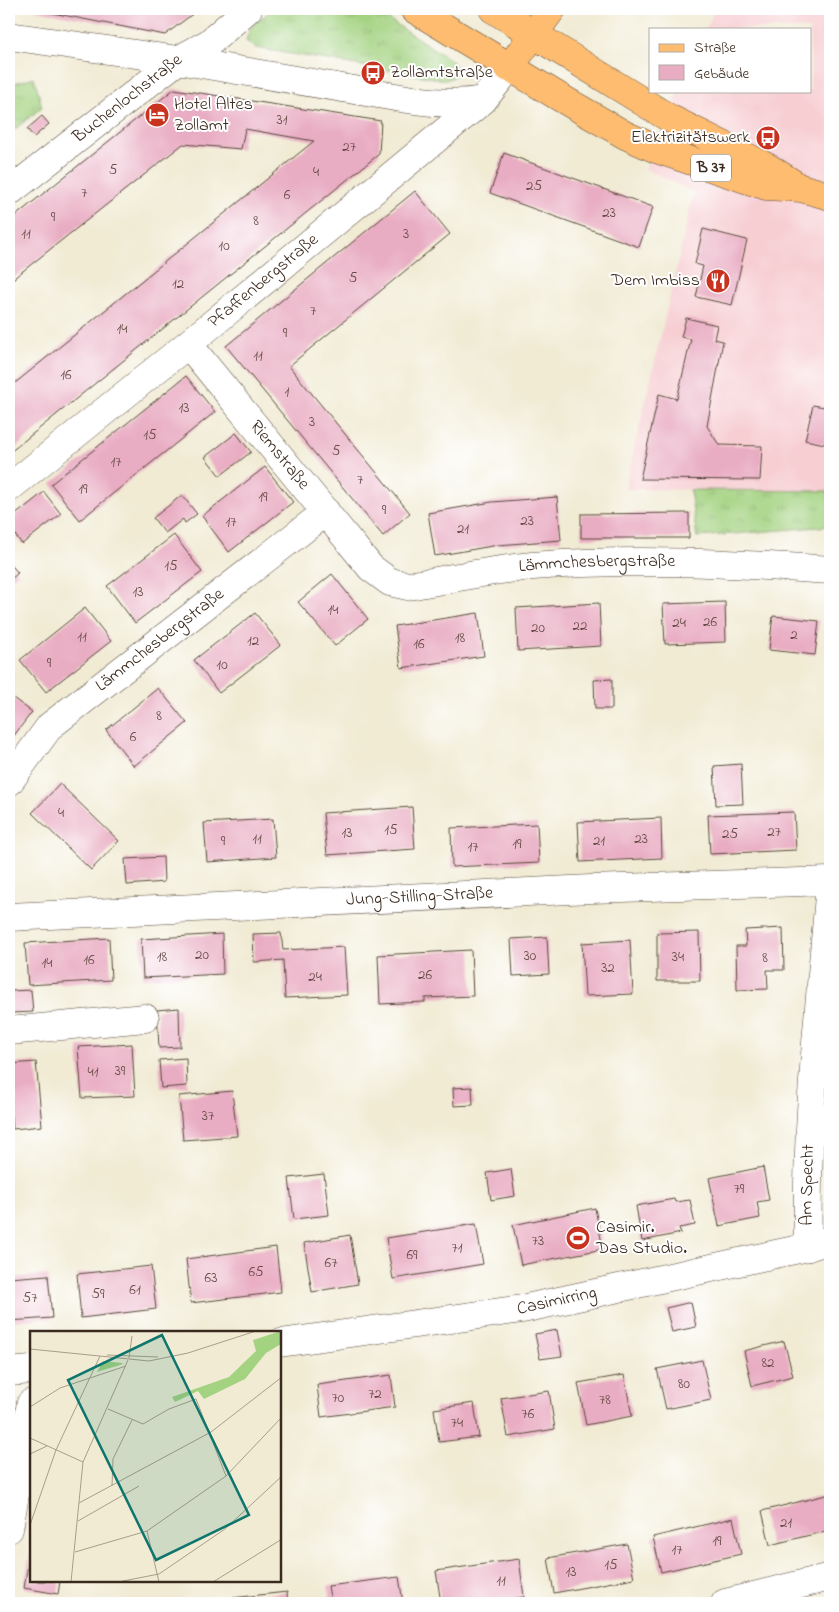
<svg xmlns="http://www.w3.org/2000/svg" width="839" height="1612" font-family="'Indie Flower',sans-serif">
	<defs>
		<pattern id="grass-tufts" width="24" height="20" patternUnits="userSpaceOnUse" patternTransform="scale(1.25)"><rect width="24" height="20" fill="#a3d280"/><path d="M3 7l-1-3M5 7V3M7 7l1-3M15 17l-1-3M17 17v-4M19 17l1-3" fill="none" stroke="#8db46e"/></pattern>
	</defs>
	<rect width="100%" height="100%" fill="#fff"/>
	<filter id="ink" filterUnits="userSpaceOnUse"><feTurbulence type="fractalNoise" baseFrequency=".02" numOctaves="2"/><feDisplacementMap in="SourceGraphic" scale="10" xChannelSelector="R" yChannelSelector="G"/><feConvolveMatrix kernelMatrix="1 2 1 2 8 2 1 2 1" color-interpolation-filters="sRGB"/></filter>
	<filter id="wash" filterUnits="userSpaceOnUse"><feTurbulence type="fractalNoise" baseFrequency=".0096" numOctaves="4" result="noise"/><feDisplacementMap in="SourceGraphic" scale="20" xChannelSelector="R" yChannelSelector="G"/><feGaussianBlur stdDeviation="1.12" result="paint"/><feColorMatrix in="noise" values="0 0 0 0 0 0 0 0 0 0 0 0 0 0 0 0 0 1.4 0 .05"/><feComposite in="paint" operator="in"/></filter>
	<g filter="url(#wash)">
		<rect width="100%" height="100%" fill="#f1ebd4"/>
		<polygon fill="#f7cfd3" points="715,9 830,9 830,491 625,489 694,192 645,169 679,91 810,91 810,29 706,29"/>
		<g fill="url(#grass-tufts)" stroke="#6f7e4f">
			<path d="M274,9H373L452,61L458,68L455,76L446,80L256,48L246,41C249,24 261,18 274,9Z"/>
			<polygon points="34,77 42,107 9,134 9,85"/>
			<polygon points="690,490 830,491 830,526 697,537"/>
		</g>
		<g id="blocks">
			<g fill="#e9adc3">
				<polygon points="32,9 199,9 165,35"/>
				<polygon points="174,89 381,121 379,154 9,453 9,388 314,141 245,129 241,149 183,144 9,282 9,221"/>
				<polygon points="42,116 49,124 34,137 27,129"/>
				<polygon points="504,153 653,207 639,247 490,193"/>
				<polygon points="415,191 450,234 289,366 410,513 383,536 226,346"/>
				<polygon points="703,229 747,240 732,305 696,297 703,266 695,264"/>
				<polygon points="686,318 717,325 714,339 723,341 707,426 719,445 762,446 760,480 640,479 659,394 677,399 691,339 681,337"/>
				<polygon points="186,376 215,412 80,520 51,484"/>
				<polygon points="813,405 830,408 830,445 805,440"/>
				<polygon points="236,433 251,452 220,476 205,457"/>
				<polygon points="265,467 293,502 229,552 202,516"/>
				<polygon points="44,492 61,514 22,544 9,527 9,520"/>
				<polygon points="182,495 197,514 185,523 183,519 165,533 153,518"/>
				<polygon points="557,497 561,540 498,545 435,556 428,513 492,502"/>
				<polygon points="689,513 689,538 581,538 581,514"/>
				<polygon points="174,535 202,572 135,623 107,586"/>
				<polygon points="9,562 18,573 9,581"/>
				<polygon points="332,574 368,619 335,646 298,602"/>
				<polygon points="725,602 726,642 665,644 663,604"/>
				<polygon points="599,603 601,646 518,651 516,608"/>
				<polygon points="85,608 111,641 46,692 20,660"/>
				<polygon points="255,613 281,645 219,693 194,660"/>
				<polygon points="478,613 484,656 401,668 395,626"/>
				<polygon points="773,616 819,621 815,655 769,650"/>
				<polygon points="612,679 612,709 595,709 594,680"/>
				<polygon points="158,688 187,723 134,766 106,730"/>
				<polygon points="9,695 32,712 9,742"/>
				<polygon points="741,764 743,804 716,805 714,766"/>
				<polygon points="60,784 119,841 91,870 32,813"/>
				<polygon points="412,807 415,849 327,855 323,813"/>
				<polygon points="794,812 796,850 710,854 708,815"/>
				<polygon points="661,818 662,858 580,862 578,822"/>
				<polygon points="273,819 276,857 207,862 204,823"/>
				<polygon points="537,824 539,863 452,867 451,828"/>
				<polygon points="163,857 164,882 127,885 125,859"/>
				<polygon points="783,928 784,970 767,970 768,989 737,990 736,946 746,946 745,930"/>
				<polygon points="699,932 700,981 657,981 657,933"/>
				<polygon points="281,933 283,950 344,947 347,995 285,998 283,960 254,962 253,934"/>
				<polygon points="222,934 223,974 143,978 141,939"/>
				<polygon points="547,937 549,974 513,976 511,939"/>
				<polygon points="109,938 111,980 28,985 25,943"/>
				<polygon points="630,940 633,994 585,996 582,943"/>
				<polygon points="471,950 473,996 425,998 425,1002 380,1004 378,955"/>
				<polygon points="31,990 33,1012 12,1013 10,991"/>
				<polygon points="179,1008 180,1047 159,1048 157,1010"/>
				<polygon points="132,1044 135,1096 82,1098 78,1047"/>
				<polygon points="186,1058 187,1086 161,1088 159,1060"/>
				<polygon points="36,1062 42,1126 13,1129 12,1117 9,1117 9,1064"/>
				<polygon points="472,1087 473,1105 454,1106 453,1088"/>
				<polygon points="232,1091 237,1136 183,1140 179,1096"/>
				<polygon points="763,1167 769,1200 757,1202 760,1218 719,1226 709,1178"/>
				<polygon points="511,1169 515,1196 491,1200 487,1173"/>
				<polygon points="324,1174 329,1215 294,1219 289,1178"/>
				<polygon points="674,1199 675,1202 690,1200 695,1225 679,1228 681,1233 642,1241 636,1206"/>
				<polygon points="595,1208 603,1249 521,1265 513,1225"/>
				<polygon points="476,1224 483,1264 393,1279 386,1238"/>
				<polygon points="350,1235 358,1284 312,1292 304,1243"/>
				<polygon points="276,1247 281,1292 191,1303 186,1259"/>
				<polygon points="151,1266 156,1309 81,1318 77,1274"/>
				<polygon points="48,1275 52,1318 9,1321 9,1278"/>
				<polygon points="691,1302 696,1327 672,1332 666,1308"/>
				<polygon points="557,1330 562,1356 540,1359 535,1334"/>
				<polygon points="784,1341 793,1376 752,1386 744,1351"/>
				<polygon points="702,1360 711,1400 666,1409 657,1369"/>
				<polygon points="391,1375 395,1407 321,1417 317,1385"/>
				<polygon points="624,1375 632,1416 586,1425 578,1383"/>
				<polygon points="549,1391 555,1429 508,1437 501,1398"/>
				<polygon points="474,1403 479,1437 439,1442 434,1409"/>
				<polygon points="830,1494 830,1530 770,1545 762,1511"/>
				<polygon points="733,1518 741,1554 661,1572 653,1537"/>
				<polygon points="627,1544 634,1578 554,1593 548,1558"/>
				<polygon points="30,1552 31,1581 60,1581 58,1594 24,1588"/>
				<polygon points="519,1559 524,1597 479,1603 441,1603 436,1571"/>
				<polygon points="399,1577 403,1603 331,1603 328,1586"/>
				<polygon points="287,1592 288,1603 214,1603 213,1600"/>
			</g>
		</g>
	</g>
	<g filter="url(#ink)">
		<use href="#blocks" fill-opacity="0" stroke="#564739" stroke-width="1"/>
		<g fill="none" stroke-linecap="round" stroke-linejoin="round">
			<defs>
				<g id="minor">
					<path d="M9,36L178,60L407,99C433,103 457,105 483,100"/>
					<path id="s1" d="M9,192L178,60L209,43L248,9"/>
					<path id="s2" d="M188,344L371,568L390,582L408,586C449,579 491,570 532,566C631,558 731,563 830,570"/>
					<path id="s3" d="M9,488L188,344L483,100L509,68"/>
					<path id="s4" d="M9,782L50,726L326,512"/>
					<path id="s5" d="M9,917L591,889L830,881"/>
					<polyline points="9,1031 145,1018"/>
					<path id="s6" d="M808,1247C805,1126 820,1005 830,884"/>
					<path id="s7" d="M280,1343L522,1309L808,1247L830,1240"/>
					<polyline points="9,1372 31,1370"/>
					<polyline points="9,1529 31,1403"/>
					<polyline points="725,1603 830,1577"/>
				</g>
				<g id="primary">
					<polyline points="414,9 561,98 625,135 656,149 766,186 801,188 830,196"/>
					<polyline points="493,9 669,118 769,168 794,184"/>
					<polyline points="509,68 552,9"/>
				</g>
			</defs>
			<use href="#minor" stroke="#564739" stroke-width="29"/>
			<use href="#primary" stroke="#564739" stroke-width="29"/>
			<use href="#minor" stroke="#fff" stroke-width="28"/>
			<use href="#primary" stroke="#fdbc6f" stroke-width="28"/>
		</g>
	</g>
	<defs>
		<symbol id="bus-disc" viewBox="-11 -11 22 22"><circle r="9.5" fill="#c8321e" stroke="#fff"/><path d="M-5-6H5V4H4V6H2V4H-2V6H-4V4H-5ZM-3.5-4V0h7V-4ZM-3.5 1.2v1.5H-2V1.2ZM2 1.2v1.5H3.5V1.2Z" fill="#fff"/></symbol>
		<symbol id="hotel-disc" viewBox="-11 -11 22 22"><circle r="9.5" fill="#c8321e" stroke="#fff"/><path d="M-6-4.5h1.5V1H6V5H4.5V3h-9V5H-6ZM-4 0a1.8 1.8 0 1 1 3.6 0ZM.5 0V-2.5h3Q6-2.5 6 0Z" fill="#fff"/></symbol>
		<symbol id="restaurant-disc" viewBox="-11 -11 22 22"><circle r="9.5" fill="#c8321e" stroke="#fff"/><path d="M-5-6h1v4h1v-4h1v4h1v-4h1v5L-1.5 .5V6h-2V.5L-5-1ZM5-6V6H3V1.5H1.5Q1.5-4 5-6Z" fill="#fff"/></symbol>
		<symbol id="stadium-disc" viewBox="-11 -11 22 22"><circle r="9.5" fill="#c8321e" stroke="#fff"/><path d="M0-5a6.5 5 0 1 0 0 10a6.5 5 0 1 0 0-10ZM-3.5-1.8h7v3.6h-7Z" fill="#fff"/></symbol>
	</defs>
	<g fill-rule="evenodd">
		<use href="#bus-disc" x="359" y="59" width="28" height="28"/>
		<use href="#hotel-disc" x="143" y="101" width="28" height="28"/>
		<use href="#bus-disc" x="754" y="124" width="28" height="28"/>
		<use href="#restaurant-disc" x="704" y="267" width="28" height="28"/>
		<use href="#stadium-disc" x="564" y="1224" width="28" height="28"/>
	</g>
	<g text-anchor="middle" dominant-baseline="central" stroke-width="4" stroke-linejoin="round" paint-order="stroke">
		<g font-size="15" fill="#664b47">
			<text x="282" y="120">31</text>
			<text x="349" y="147">27</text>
			<text x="113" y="170">5</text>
			<text x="316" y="172">4</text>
			<text x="534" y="186">25</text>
			<text x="84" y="193">7</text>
			<text x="287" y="195">6</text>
			<text x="609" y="213">23</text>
			<text x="53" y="217">9</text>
			<text x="256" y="221">8</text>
			<text x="26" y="234">11</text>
			<text x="406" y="234">3</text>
			<text x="224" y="246">10</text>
			<text x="353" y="278">5</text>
			<text x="178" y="284">12</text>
			<text x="313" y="311">7</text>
			<text x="122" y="329">14</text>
			<text x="285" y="333">9</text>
			<text x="258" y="356">11</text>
			<text x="66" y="375">16</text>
			<text x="287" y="392">1</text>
			<text x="184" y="408">13</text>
			<text x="312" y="422">3</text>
			<text x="150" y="435">15</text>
			<text x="336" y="451">5</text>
			<text x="116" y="462">17</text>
			<text x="360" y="480">7</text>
			<text x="83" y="489">19</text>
			<text x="263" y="497">19</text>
			<text x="384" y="510">9</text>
			<text x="527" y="521">23</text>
			<text x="231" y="522">17</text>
			<text x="463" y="529">21</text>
			<text x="171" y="566">15</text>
			<text x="138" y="592">13</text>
			<text x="333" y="610">14</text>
			<text x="710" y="622">26</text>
			<text x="679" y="623">24</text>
			<text x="580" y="626">22</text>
			<text x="538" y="628">20</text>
			<text x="794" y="635">2</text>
			<text x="82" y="637">11</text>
			<text x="460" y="638">18</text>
			<text x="253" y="641">12</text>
			<text x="419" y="644">16</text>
			<text x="49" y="663">9</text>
			<text x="222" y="665">10</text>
			<text x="159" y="716">8</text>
			<text x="133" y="737">6</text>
			<text x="61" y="813">4</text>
			<text x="391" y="830">15</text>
			<text x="774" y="832">27</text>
			<text x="347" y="833">13</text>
			<text x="730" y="834">25</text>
			<text x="257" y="839">11</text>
			<text x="641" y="839">23</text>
			<text x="223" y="841">9</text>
			<text x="599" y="841">21</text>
			<text x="517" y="844">19</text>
			<text x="473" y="847">17</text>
			<text x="202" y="955">20</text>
			<text x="530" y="956">30</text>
			<text x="162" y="957">18</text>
			<text x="678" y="957">34</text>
			<text x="765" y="958">8</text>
			<text x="89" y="960">16</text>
			<text x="47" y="963">14</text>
			<text x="608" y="968">32</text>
			<text x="425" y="975">26</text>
			<text x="315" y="977">24</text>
			<text x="120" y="1071">39</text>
			<text x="93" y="1072">41</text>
			<text x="208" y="1116">37</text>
			<text x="739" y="1189">79</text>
			<text x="538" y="1241">73</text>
			<text x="457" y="1248">71</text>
			<text x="412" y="1255">69</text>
			<text x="331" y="1263">67</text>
			<text x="256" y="1272">65</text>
			<text x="211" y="1278">63</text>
			<text x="135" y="1290">61</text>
			<text x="98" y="1294">59</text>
			<text x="30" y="1298">57</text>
			<text x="768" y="1363">82</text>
			<text x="684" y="1384">80</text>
			<text x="375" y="1394">72</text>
			<text x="338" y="1398">70</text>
			<text x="605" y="1400">78</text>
			<text x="528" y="1414">76</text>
			<text x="457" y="1423">74</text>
			<text x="786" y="1523">21</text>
			<text x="717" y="1541">19</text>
			<text x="677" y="1550">17</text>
			<text x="611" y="1565">15</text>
			<text x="571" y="1572">13</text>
			<text x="501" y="1581">11</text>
		</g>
		<rect fill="#fff" stroke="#766a62" stroke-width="1" x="691" y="154.5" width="40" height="27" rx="4"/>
		<g font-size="16" font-weight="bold" fill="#3b2a1e">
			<text x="711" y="168">B 37</text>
		</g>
		<g font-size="18" fill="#3b2a1e" stroke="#fff" text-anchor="start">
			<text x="390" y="73">Zollamtstraße</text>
			<text x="174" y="105">Hotel Altes<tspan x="174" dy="21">Zollamt</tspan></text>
			<text x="750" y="138" text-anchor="end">Elektrizitätswerk</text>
			<text x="700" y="281" text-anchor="end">Dem Imbiss</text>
			<text x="596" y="1228">Casimir.<tspan x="596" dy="21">Das Studio.</tspan></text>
		</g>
		<g font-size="18" fill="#3b2a1e" stroke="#fff">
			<text stroke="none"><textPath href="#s1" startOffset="151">Buchenlochstraße</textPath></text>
			<text stroke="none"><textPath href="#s3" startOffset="328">Pfaffenbergstraße</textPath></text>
			<text stroke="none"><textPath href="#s2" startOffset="144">Riemstraße</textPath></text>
			<text stroke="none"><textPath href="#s2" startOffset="522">Lämmchesbergstraße</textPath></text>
			<text stroke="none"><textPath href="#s4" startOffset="209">Lämmchesbergstraße</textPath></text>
			<text stroke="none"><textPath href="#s5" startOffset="411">Jung-Stilling-Straße</textPath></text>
			<text stroke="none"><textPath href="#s6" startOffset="62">Am Specht</textPath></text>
			<text stroke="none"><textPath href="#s7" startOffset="280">Casimirring</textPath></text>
		</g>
	</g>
	<g transform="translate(30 1331)">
		<rect width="251" height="251" fill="#f1ebd4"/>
		<path d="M251,0V13L236,22L215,48L174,68L168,60L145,71L142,66L199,46L226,20L223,9ZM73,30L92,32L93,33L67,41Z" fill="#a3d280"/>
		<path fill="none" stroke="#a89e8b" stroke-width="1" d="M0,18L119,30L158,22L226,0M77,24L128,26M99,27L102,5M0,76L30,57L96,35M78,78L113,93L139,78L166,68L196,145M0,107L53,131M0,123L17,115M82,155L83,128L102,89M49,172L181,101L252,46M48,190L109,155M0,194L26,119L70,25M45,221L117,200M41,251L53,131L98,29M88,251L129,243L195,198L252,145M129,251L117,200L196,145L252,86M183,251L252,208"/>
		<path fill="#0f766e" fill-opacity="0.15" stroke="#0f766e" stroke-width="2.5" d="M132,4L219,184L126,229L38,49Z"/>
		<rect width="251" height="251" fill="none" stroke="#3b2a1e" stroke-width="2.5"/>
	</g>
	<rect width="839" height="1612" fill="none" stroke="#fff" stroke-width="30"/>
	<rect x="649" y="28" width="162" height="65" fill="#ffffff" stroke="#b1aaa5"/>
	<rect x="659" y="44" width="25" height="8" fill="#fdbc6f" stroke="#b1aaa5"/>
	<text x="694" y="52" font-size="15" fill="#3b2a1e">Straße</text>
	<rect x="659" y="65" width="25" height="15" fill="#e9adc3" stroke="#b1aaa5"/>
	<text x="694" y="78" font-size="15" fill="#3b2a1e">Gebäude</text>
</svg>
